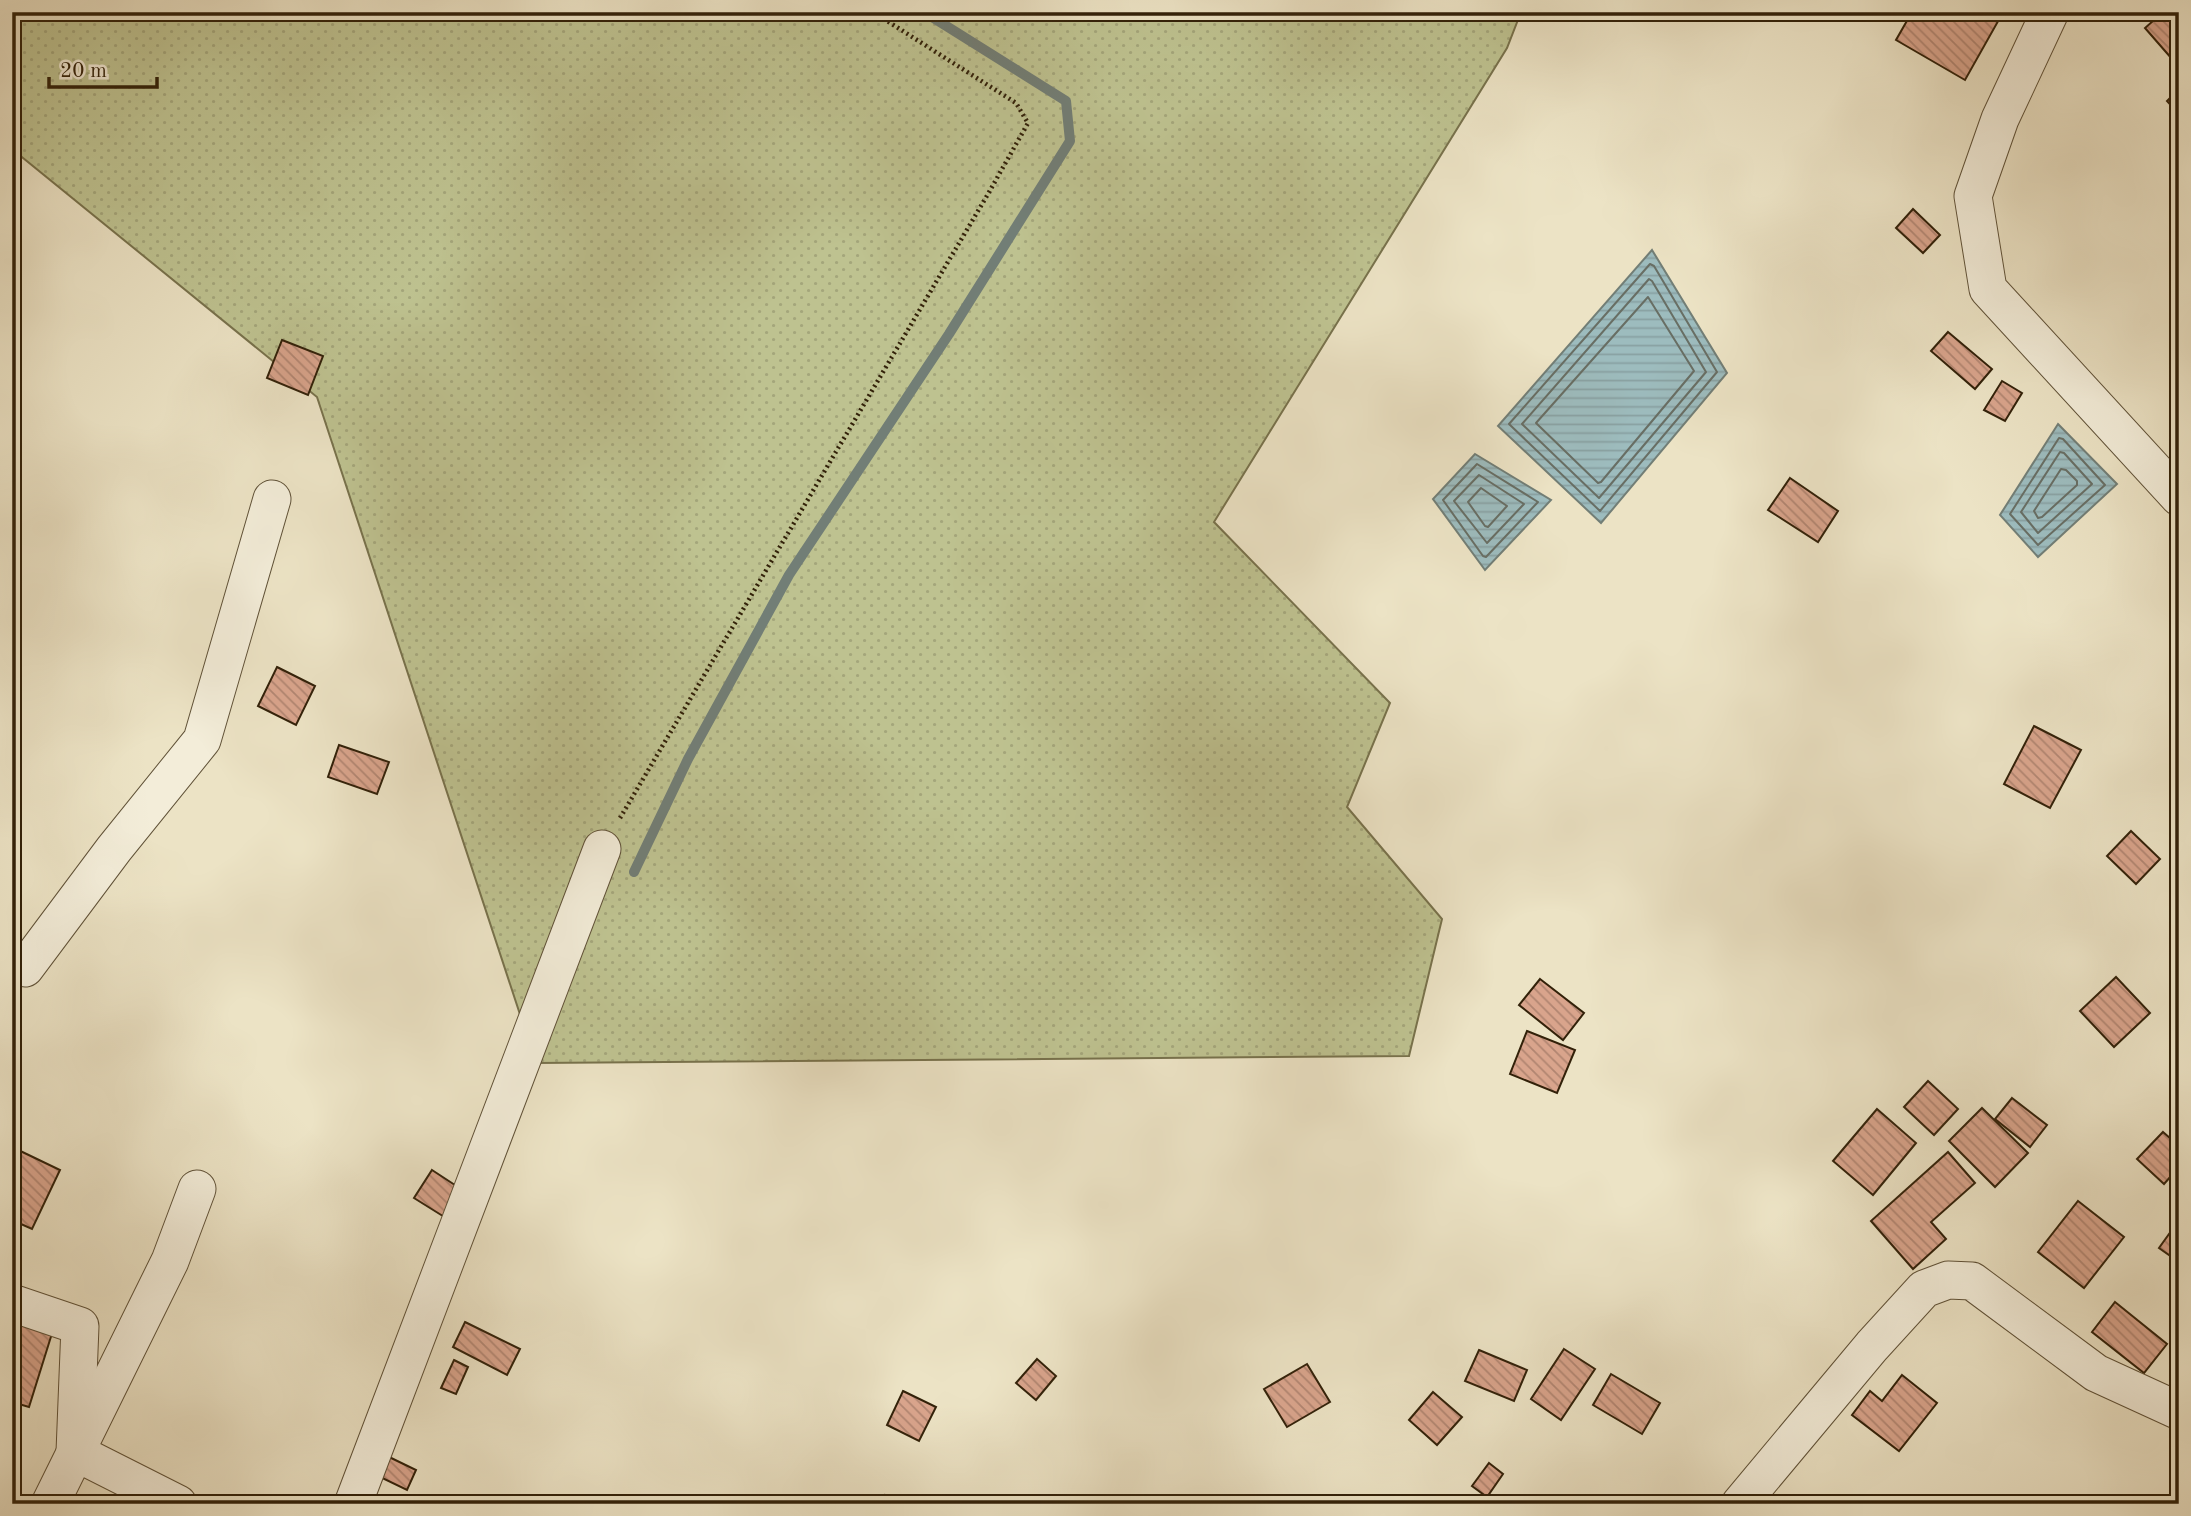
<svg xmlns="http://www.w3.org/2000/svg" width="2191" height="1516" font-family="'Old Standard TT',serif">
	<defs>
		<pattern id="grass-dots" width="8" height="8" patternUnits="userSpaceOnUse" patternTransform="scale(1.75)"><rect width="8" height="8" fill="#bec290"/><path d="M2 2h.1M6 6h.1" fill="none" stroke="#a4a67b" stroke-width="1.8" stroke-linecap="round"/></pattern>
		<pattern id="water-rules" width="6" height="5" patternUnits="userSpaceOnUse" patternTransform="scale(1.75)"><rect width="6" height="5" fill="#9dbcbe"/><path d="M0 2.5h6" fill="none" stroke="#88a1a2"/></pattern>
		<pattern id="building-back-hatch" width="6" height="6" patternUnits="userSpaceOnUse" patternTransform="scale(1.75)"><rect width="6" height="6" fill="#d9a48c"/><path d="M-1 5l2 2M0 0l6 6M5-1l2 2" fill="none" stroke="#b18571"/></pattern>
	</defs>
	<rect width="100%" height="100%" fill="#ece3c5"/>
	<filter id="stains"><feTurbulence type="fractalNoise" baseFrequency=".00286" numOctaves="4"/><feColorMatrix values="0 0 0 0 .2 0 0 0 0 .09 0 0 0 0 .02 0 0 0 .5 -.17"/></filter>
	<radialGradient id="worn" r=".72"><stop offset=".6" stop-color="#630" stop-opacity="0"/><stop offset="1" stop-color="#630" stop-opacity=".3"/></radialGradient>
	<polygon fill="url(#grass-dots)" stroke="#78724c" stroke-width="2" points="12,12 1521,12 1507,48 1214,522 1390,703 1347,807 1442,919 1409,1056 536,1063 317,397 12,149"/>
	<g fill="url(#water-rules)" stroke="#727e76" stroke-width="2">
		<polygon points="1652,250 1727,373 1601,523 1498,426"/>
		<polygon points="2058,424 2117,484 2038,557 2000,515"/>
		<polygon points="1475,454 1551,500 1485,570 1433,499"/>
	</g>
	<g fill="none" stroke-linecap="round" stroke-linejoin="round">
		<g stroke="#686e64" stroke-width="2">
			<polygon points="1650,264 1654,266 1717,372 1600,511 1509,424"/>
			<polygon points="1649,279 1652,281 1706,372 1599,498 1522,424"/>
			<polygon points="1648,297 1694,371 1601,482 1598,483 1536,423"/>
			<polygon points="2059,438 2063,439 2105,485 2038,545 2010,514"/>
			<polygon points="2060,452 2064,453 2092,484 2038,533 2021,512"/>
			<polygon points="1477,464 1538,502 1486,557 1483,556 1443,500"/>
			<polygon points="2061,469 2066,470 2077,481 2077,485 2042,517 2038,518 2034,511"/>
			<polygon points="1479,475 1524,504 1487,543 1454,501"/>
			<polygon points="1481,488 1507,506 1488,527 1485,526 1468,502"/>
		</g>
		<polyline stroke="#727e76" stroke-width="10" points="634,872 688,759 789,575 949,334 1070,141 1066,101 924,12"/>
	</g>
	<g fill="url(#building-back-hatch)" stroke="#322109" stroke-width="2">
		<polygon points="1912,12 1994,12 2001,16 1965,80 1896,40"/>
		<polygon points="2163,12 2179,12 2179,67 2145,28"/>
		<polygon points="2179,89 2179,114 2167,101"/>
		<polygon points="1913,209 1940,235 1923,253 1896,228"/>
		<polygon points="1948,332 1992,369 1975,389 1931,351"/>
		<polygon points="282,340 323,356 308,395 267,378"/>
		<polygon points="2002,381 2022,393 2005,421 1984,410"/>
		<polygon points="1790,478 1838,511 1818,542 1768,510"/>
		<polygon points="277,667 315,686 296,725 258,706"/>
		<polygon points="2034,726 2081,750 2050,808 2004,784"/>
		<polygon points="339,745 389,762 377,794 328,777"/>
		<polygon points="2131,831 2160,859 2136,884 2107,856"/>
		<polygon points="2116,977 2150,1013 2114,1047 2080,1011"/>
		<polygon points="1540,979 1584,1013 1563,1040 1519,1005"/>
		<polygon points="1527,1031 1575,1050 1557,1093 1510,1074"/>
		<polygon points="1928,1081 1958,1109 1934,1135 1904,1107"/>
		<polygon points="2012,1098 2047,1125 2030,1147 1995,1119"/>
		<polygon points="1982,1108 2028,1153 1995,1187 1949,1141"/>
		<polygon points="1877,1109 1916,1143 1873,1195 1833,1161"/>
		<polygon points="2163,1132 2179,1146 2179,1167 2164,1184 2137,1159"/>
		<polygon points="12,1147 60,1170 32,1229 12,1220"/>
		<polygon points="1948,1152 1975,1183 1931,1222 1946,1239 1913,1269 1871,1221"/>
		<polygon points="432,1170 464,1191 446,1218 414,1198"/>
		<polygon points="2078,1201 2124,1237 2084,1288 2038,1252"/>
		<polygon points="2179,1220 2179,1262 2159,1248"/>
		<polygon points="2115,1302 2167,1344 2144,1373 2092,1332"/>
		<polygon points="12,1314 54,1327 29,1407 12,1402"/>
		<polygon points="465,1322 520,1349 507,1375 453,1347"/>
		<polygon points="1564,1349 1595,1369 1561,1420 1531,1399"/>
		<polygon points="1479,1350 1527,1370 1514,1401 1465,1381"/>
		<polygon points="1037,1359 1056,1376 1036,1400 1016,1383"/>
		<polygon points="454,1360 468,1367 456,1394 441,1388"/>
		<polygon points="1307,1364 1330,1402 1287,1427 1264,1389"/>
		<polygon points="1611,1374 1660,1403 1642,1434 1593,1405"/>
		<polygon points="1902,1375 1937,1403 1899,1451 1852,1415 1870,1391 1882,1401"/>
		<polygon points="903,1391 936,1407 919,1441 887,1425"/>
		<polygon points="1433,1392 1462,1417 1437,1445 1409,1420"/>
		<polygon points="385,1455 416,1470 407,1490 376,1475"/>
		<polygon points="1489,1463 1503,1474 1487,1497 1472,1486"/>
		<polygon points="885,1495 906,1504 881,1504"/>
	</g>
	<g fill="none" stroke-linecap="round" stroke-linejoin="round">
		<defs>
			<g id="minor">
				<polyline points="2050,12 2000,119 1973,196 1988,289 2179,497"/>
				<polyline points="12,962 25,968 114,849 202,740 272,499"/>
				<polyline points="12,1303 80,1326 75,1452 178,1504"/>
				<polyline points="50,1504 170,1261 197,1189"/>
				<polyline points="353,1504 602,849"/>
				<polyline points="1740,1504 1872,1346 1924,1289 1948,1280 1972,1281 2096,1373 2179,1411"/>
			</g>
		</defs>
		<use href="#minor" stroke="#605238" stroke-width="39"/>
		<polyline stroke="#322109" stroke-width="4.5" stroke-dasharray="2 3.5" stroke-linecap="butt" points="620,818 988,194 1028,123 1016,103 873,12"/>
		<use href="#minor" stroke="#f3edd9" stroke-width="37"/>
	</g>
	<rect width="2191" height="1516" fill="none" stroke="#ece3c5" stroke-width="42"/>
	<rect x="14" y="14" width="2163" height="1488" fill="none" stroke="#322109" stroke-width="3.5"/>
	<rect x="21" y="21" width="2149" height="1474" fill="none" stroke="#322109" stroke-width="2"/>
	<path d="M49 77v10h108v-10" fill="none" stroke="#322109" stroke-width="3.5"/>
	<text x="60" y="77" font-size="21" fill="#322109" stroke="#f3edd9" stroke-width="5" paint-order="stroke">20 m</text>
	<rect width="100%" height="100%" filter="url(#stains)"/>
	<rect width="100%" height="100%" fill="url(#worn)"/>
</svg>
